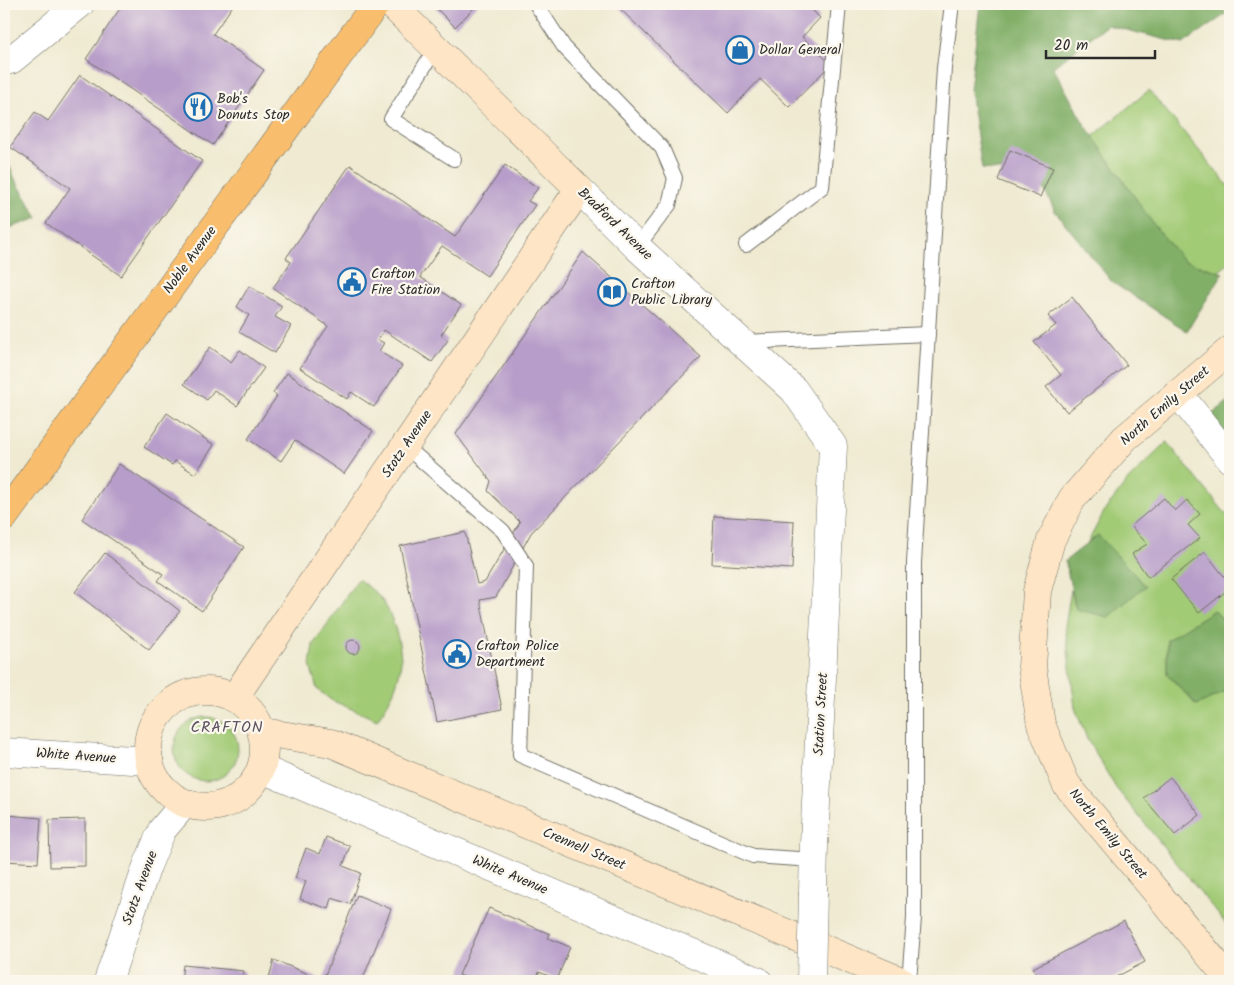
<svg xmlns="http://www.w3.org/2000/svg" width="1234" height="985" font-family="Kalam,sans-serif">
	<rect width="100%" height="100%" fill="#fbf7ec"/>
	<filter id="ink" filterUnits="userSpaceOnUse"><feTurbulence type="fractalNoise" baseFrequency=".02" numOctaves="2"/><feDisplacementMap in="SourceGraphic" scale="10" xChannelSelector="R" yChannelSelector="G"/><feConvolveMatrix kernelMatrix="1 2 1 2 8 2 1 2 1" color-interpolation-filters="sRGB"/></filter>
	<filter id="wash" filterUnits="userSpaceOnUse"><feTurbulence type="fractalNoise" baseFrequency=".0096" numOctaves="4" result="noise"/><feDisplacementMap in="SourceGraphic" scale="20" xChannelSelector="R" yChannelSelector="G"/><feGaussianBlur stdDeviation="1.12" result="paint"/><feColorMatrix in="noise" values="0 0 0 0 0 0 0 0 0 0 0 0 0 0 0 0 0 1.4 0 .05"/><feComposite in="paint" operator="in"/></filter>
	<g filter="url(#wash)">
		<rect width="100%" height="100%" fill="#efead1"/>
		<g fill="#a2cb76" stroke="#667b50">
			<polygon points="1149,90 1230,188 1230,262 1203,285 1085,143"/>
			<polygon points="1167,442 1230,519 1230,628 1214,610 1167,640 1167,674 1196,705 1230,689 1230,929 1116,788 1087,739 1075,708 1065,626 1071,590 1076,609 1098,535 1087,544 1105,510 1128,480"/>
			<path d="M358,579C367,586 378,593 384,603C394,619 404,652 400,670C397,688 388,705 377,720L331,700L317,689L310,665L313,645Z"/>
			<circle cx="206" cy="749" r="32"/>
		</g>
		<g fill="#81af67" stroke="#566d49">
			<polygon points="980,4 1220,4 1226,14 1183,44 1107,25 1053,67 1083,122 1154,225 1183,260 1223,273 1187,331 1112,282 1055,211 1036,173 982,169 970,90"/>
			<polygon points="4,153 15,179 38,218 4,230"/>
			<polygon points="1230,400 1230,440 1210,416"/>
			<polygon points="1098,535 1145,586 1108,617 1076,609 1065,561"/>
			<polygon points="1214,610 1230,628 1230,689 1197,705 1167,674 1167,640"/>
		</g>
		<g id="blocks">
			<g fill="#b79dc9">
				<polygon points="123,4 234,4 213,34 264,70 213,145 86,59"/>
				<polygon points="432,4 478,4 455,27"/>
				<polygon points="615,4 806,4 820,18 802,37 831,64 789,107 760,79 728,113"/>
				<polygon points="80,75 202,161 121,276 46,223 70,188 10,147 35,112 48,121"/>
				<polygon points="1010,150 1053,168 1040,197 998,180"/>
				<polygon points="350,165 455,237 505,165 538,188 528,201 535,205 487,276 442,246 420,277 461,305 441,335 448,340 432,362 384,330 378,340 384,343 379,351 402,366 374,407 351,392 347,399 300,368 328,326 273,288 291,262 286,258"/>
				<polygon points="583,252 701,357 531,533 496,597 480,600 502,709 437,722 400,546 465,532 477,584 485,582 520,522 488,491 491,481 456,434"/>
				<polygon points="249,286 282,306 275,317 291,326 275,353 239,332 249,315 237,307"/>
				<polygon points="1072,297 1127,365 1067,412 1046,387 1061,375 1034,342 1056,325 1048,316"/>
				<polygon points="210,347 231,362 240,350 264,368 237,406 214,390 207,400 184,384"/>
				<polygon points="287,373 373,431 344,474 295,440 281,461 248,439 277,396 273,393"/>
				<polygon points="167,413 214,445 195,474 175,461 172,465 144,447"/>
				<polygon points="119,464 244,547 202,611 158,581 163,574 82,519"/>
				<polygon points="1164,498 1175,511 1187,500 1200,514 1188,525 1200,538 1148,577 1132,554 1147,544 1131,526"/>
				<polygon points="714,516 794,521 792,569 712,564"/>
				<polygon points="1205,552 1230,584 1230,588 1199,613 1171,579"/>
				<polygon points="105,553 180,611 149,650 75,592"/>
				<circle cx="353" cy="647" r="7"/>
				<polygon points="1170,777 1200,815 1175,835 1144,798"/>
				<polygon points="7,815 41,818 38,863 5,861"/>
				<polygon points="85,819 85,866 50,867 49,820"/>
				<polygon points="326,837 350,846 343,866 361,873 350,904 332,898 329,909 300,899 306,881 295,878 306,848 320,854"/>
				<polygon points="357,895 391,909 362,981 268,981 274,960 323,980"/>
				<polygon points="489,908 550,934 548,938 570,947 557,979 539,972 535,981 474,981 459,975"/>
				<polygon points="1124,921 1145,962 1108,981 1040,981 1033,968"/>
				<polygon points="183,965 244,971 243,981 181,981"/>
			</g>
		</g>
	</g>
	<g filter="url(#ink)">
		<use href="#blocks" fill-opacity="0" stroke="#706e65" stroke-width="1"/>
		<g fill="none" stroke-linecap="round" stroke-linejoin="round">
			<defs>
				<g id="lane">
					<polyline points="536,4 564,47 662,148 675,178 669,205 637,247"/>
					<polyline points="436,48 391,119 454,159"/>
					<polyline points="746,245 822,187 839,4"/>
					<polyline points="744,342 928,334"/>
					<polyline points="405,446 503,531 526,566 520,755 753,856 814,860"/>
					<polyline points="909,981 914,918 914,563 944,68 952,4"/>
				</g>
				<g id="street">
					<polyline points="11,60 80,4"/>
					<polyline points="579,189 637,247 794,390 833,446 814,845 813,893"/>
					<polyline points="1178,393 1230,459"/>
					<polyline points="4,752 149,761"/>
					<polyline points="262,769 758,981"/>
					<polyline points="108,981 147,866 162,830 185,803"/>
				</g>
				<g id="secondary">
					<polyline points="1230,350 1125,438 1072,499 1051,540 1037,591 1032,667 1041,724 1066,784 1230,980"/>
					<circle cx="206" cy="749" r="58"/>
					<polyline points="234,698 579,189 391,4"/>
					<polyline points="263,732 331,743 901,981"/>
				</g>
				<polyline id="primary" points="4,517 376,4"/>
			</defs>
			<use href="#lane" stroke="#706e65" stroke-width="16"/>
			<use href="#street" stroke="#706e65" stroke-width="29"/>
			<use href="#secondary" stroke="#706e65" stroke-width="29"/>
			<use href="#primary" stroke="#706e65" stroke-width="29"/>
			<use href="#lane" stroke="#fff" stroke-width="14"/>
			<use href="#street" stroke="#fff" stroke-width="28"/>
			<use href="#secondary" stroke="#fde5c5" stroke-width="28"/>
			<use href="#primary" stroke="#f9be6d" stroke-width="28"/>
			<defs>
				<polyline id="street-bridge" points="811,981 813,893"/>
			</defs>
			<use href="#street-bridge" stroke="#706e65" stroke-width="29" stroke-linecap="butt"/>
			<use href="#street-bridge" stroke="#fff" stroke-width="28"/>
		</g>
	</g>
	<defs>
		<symbol id="shop-ring" viewBox="-11 -11 22 22"><circle r="9.5" fill="#fbf7ec" stroke="#1f6fb2" stroke-width="1.5"/><path d="M-5-2.5h2.3a2.7 3.5 0 0 1 5.4 0H5L5.5 6h-11ZM-1.5-2.5h3a1.5 2.3 0 0 0-3 0Z" fill="#1f6fb2"/></symbol>
		<symbol id="restaurant-ring" viewBox="-11 -11 22 22"><circle r="9.5" fill="#fbf7ec" stroke="#1f6fb2" stroke-width="1.5"/><path d="M-5-6h1v4h1v-4h1v4h1v-4h1v5L-1.5 .5V6h-2V.5L-5-1ZM5-6V6H3V1.5H1.5Q1.5-4 5-6Z" fill="#1f6fb2"/></symbol>
		<symbol id="civic-ring" viewBox="-11 -11 22 22"><circle r="9.5" fill="#fbf7ec" stroke="#1f6fb2" stroke-width="1.5"/><path d="M-.6-6.5H3V-4.5H.6V-3L4-1V1h2V6H-6V1h2V-1L-.6-3ZM-1.2 2.5V6h2.4V2.5Z" fill="#1f6fb2"/></symbol>
		<symbol id="library-ring" viewBox="-11 -11 22 22"><circle r="9.5" fill="#fbf7ec" stroke="#1f6fb2" stroke-width="1.5"/><path d="M-6-4Q-3-5.5-.7-3.5V5Q-3 3-6 4ZM6-4Q3-5.5 .7-3.5V5Q3 3 6 4Z" fill="#1f6fb2"/></symbol>
	</defs>
	<g fill-rule="evenodd">
		<use href="#shop-ring" x="724" y="34" width="32" height="32"/>
		<use href="#restaurant-ring" x="182" y="91" width="32" height="32"/>
		<use href="#civic-ring" x="336" y="266" width="32" height="32"/>
		<use href="#library-ring" x="596" y="276" width="32" height="32"/>
		<use href="#civic-ring" x="441" y="638" width="32" height="32"/>
	</g>
	<g text-anchor="middle" dominant-baseline="central" stroke-width="4.5" stroke-linejoin="round" paint-order="stroke">
		<g font-size="14" fill="#2b2b2b" stroke="#fbf7ec" text-anchor="start">
			<text x="759" y="50">Dollar General</text>
			<text x="217" y="99">Bob's<tspan x="217" dy="16">Donuts Stop</tspan></text>
			<text x="371" y="274">Crafton<tspan x="371" dy="16">Fire Station</tspan></text>
			<text x="631" y="284">Crafton<tspan x="631" dy="16">Public Library</tspan></text>
			<text x="476" y="646">Crafton Police<tspan x="476" dy="16">Department</tspan></text>
		</g>
		<g font-size="14" fill="#2b2b2b" stroke="#fbf7ec">
			<text transform="translate(615 224) rotate(44)">Bradford Avenue</text>
			<text transform="translate(190 260) rotate(-54)">Noble Avenue</text>
			<text transform="translate(1165 406) rotate(-41)">North Emily Street</text>
			<text transform="translate(407 444) rotate(-56)">Stotz Avenue</text>
			<text transform="translate(821 714) rotate(-87)">Station Street</text>
			<text transform="translate(76 756) rotate(4)">White Avenue</text>
			<text transform="translate(1108 834) rotate(50)">North Emily Street</text>
			<text transform="translate(584 849) rotate(23)">Crennell Street</text>
			<text transform="translate(510 875) rotate(23)">White Avenue</text>
			<text transform="translate(140 888) rotate(-70)">Stotz Avenue</text>
		</g>
		<g font-size="16" letter-spacing="1" fill="#5c5362" stroke="#fbf7ec">
			<text x="227" y="727">CRAFTON</text>
		</g>
	</g>
	<rect width="1234" height="985" fill="none" stroke="#fbf7ec" stroke-width="20"/>
	<path d="M1046 50v8h109v-8" fill="none" stroke="#2b2b2b" stroke-width="2.5"/>
	<text x="1054" y="50" font-size="15" fill="#2b2b2b" stroke="#fbf7ec" stroke-width="4" paint-order="stroke">20 m</text>
</svg>
